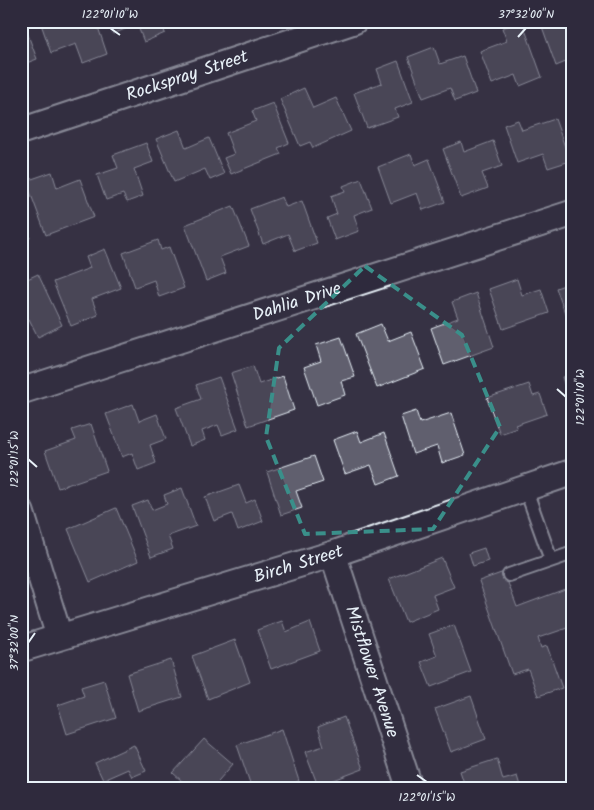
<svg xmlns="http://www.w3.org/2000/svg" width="594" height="810" font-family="Kalam,sans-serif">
	<rect width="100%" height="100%" fill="#363244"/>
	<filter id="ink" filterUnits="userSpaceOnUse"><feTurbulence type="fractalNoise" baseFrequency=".02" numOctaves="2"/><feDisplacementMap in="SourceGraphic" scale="10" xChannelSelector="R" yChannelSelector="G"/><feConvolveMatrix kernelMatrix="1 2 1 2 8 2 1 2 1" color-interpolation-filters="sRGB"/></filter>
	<g filter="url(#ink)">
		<g fill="#605e6e" stroke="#e8f1f8">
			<polygon points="40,21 96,21 107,54 83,63 76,44 51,53"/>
			<polygon points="107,21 161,21 165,33 144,42 137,24 113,34"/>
			<polygon points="184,21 201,21 186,27"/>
			<polygon points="522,21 542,77 520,86 516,75 492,84 480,51 507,41 502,28"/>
			<polygon points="540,21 573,21 573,59 556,66"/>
			<polygon points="25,27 37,59 21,65 21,29"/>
			<polygon points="434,47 440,64 463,56 476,93 455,101 450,88 423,98 408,57"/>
			<polygon points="398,61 413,102 395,109 398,117 367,128 354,93 382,83 377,69"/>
			<polygon points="304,88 313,108 336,98 351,131 313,148 310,142 300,146 280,99"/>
			<polygon points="273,103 289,143 278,148 281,154 231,174 224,158 234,154 226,133 256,121 252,111"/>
			<polygon points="555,119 570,161 548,168 543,154 517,163 504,125 518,120 522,130"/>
			<polygon points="179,130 186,148 209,138 224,174 210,180 205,169 174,182 156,139"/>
			<polygon points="493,141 502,166 482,173 488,188 461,198 443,149 461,142 464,152"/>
			<polygon points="146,143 153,162 134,169 143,196 127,202 123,194 106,200 97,175 118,168 113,155"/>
			<polygon points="411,154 415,165 429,159 445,202 423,210 417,193 391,203 378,167"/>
			<polygon points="52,172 57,188 80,179 94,217 46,235 26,181"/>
			<polygon points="361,179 372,208 354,215 359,231 335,240 327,218 337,214 331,196 345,191 343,186"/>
			<polygon points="21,187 28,205 21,207"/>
			<polygon points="282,197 286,207 302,201 317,243 295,251 288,234 263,244 250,209"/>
			<polygon points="233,206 249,246 220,257 226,273 206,281 185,225"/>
			<polygon points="21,213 30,238 21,241"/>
			<polygon points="158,240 161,250 169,247 184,288 159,297 154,280 135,287 123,253"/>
			<polygon points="105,249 121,288 92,299 98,315 71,326 53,282 90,268 86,257"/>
			<polygon points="38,274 62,325 38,337 29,319 21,323 21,282"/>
			<polygon points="517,279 522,295 541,289 549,313 503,329 489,289"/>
			<polygon points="573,282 573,310 565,313 556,288"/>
			<polygon points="476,293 494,347 444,365 431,328 458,318 452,302"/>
			<polygon points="381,324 388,341 411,332 425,369 377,388 356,334"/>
			<polygon points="341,337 355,377 341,381 345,395 317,405 304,367 321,361 316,345"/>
			<polygon points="253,366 259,384 283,376 294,410 248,426 231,373"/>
			<polygon points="573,374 573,397 569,399 562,377"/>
			<polygon points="219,377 238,429 222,435 218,425 202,431 205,440 190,446 176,408 201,399 196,385"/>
			<polygon points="529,384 533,396 540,394 547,414 515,425 517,428 500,434 487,398"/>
			<polygon points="133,404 139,421 157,414 166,439 150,445 156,463 138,470 132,453 122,457 106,414"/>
			<polygon points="416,411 420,423 451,413 465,455 442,463 437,446 413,454 401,416"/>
			<polygon points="91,424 107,471 58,488 45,451 76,440 72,430"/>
			<polygon points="357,431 361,442 384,433 399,476 378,484 371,465 345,474 333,440"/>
			<polygon points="314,456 323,482 296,491 302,508 281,515 267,472"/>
			<polygon points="239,485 246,503 255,499 263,521 238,531 232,514 214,521 205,497"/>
			<polygon points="182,488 196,526 168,536 173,549 151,557 132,506 148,500 152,510 167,504 164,495"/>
			<polygon points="116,508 138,561 90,582 68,529"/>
			<polygon points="484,548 488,561 473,566 469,553"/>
			<polygon points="442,558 454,587 433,595 438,609 406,622 389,579"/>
			<polygon points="504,572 517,607 573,586 573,626 538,638 541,648 547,646 562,688 538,696 528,669 512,674 479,581"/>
			<polygon points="282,621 286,632 310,622 320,651 271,669 257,630"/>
			<polygon points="454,625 471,672 431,687 421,662 437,656 429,634"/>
			<polygon points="235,640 250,682 208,699 192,656"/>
			<polygon points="171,660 182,697 138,711 127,674"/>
			<polygon points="104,680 116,718 67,734 58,705 84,696 81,687"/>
			<polygon points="471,696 486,739 451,752 435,709"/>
			<polygon points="344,717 363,769 318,786 305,752 324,746 318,727"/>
			<polygon points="282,729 299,781 278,789 252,789 237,745"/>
			<polygon points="204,739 233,764 211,789 191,789 173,773"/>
			<polygon points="134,745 146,771 132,777 128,769 103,780 95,763"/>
			<polygon points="497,759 503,780 517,776 521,789 466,789 460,771"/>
			<polygon points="21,772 27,789 21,789"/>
		</g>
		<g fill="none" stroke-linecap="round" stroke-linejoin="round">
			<defs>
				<g id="lane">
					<polyline points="525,487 551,560"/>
					<polyline points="509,575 573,553"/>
				</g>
				<g id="street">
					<path id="s1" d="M21,131L354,21"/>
					<path id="s2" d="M21,391L573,213"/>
					<polyline points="21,512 59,636"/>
					<path id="s3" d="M333,554L410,789"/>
					<path id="s4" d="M21,649L333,554L573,472"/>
				</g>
			</defs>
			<use href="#lane" stroke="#e8f1f8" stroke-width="16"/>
			<use href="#street" stroke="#e8f1f8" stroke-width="29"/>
			<use href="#lane" stroke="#2f2a3d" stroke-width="12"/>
			<use href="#street" stroke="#2f2a3d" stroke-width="25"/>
		</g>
	</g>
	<path d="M0 0H594V810H0ZM365,266L462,335L500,427L433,529L305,534L266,437L279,348Z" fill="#363244" fill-opacity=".55" fill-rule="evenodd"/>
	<path fill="none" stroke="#3a8f8a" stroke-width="4" stroke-dasharray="10 6" stroke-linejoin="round" d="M365,266L462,335L500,427L433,529L305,534L266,437L279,348Z"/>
	<path fill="none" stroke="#e8f1f8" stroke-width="2" d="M110,28L120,35M518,37L526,28M557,389L566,397M28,459L37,467M28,643L35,633M417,775L427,782"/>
	<g text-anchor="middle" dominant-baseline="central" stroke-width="4" stroke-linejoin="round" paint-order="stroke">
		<g font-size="18" fill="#e8f1f8" stroke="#2f2a3d">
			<text stroke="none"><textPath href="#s1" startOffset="175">Rockspray Street</textPath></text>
			<text stroke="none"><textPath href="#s2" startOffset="290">Dahlia Drive</textPath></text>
			<text stroke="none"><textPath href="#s4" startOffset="290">Birch Street</textPath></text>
			<text stroke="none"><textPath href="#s3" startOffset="124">Mistflower Avenue</textPath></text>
		</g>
	</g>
	<rect width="594" height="810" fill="none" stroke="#2f2a3d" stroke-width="55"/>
	<rect x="28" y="28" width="538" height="754" fill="none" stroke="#e8f1f8" stroke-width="2"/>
	<g font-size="12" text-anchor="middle" fill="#e8f1f8">
		<text x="110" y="18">122°01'10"W</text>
		<text x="526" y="18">37°32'00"N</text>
		<text transform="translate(580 397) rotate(-90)" y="4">122°01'10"W</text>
		<text transform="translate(14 459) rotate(-90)" y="4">122°01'15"W</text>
		<text transform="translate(14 643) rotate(-90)" y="4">37°32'00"N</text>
		<text x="427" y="801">122°01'15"W</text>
	</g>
</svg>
